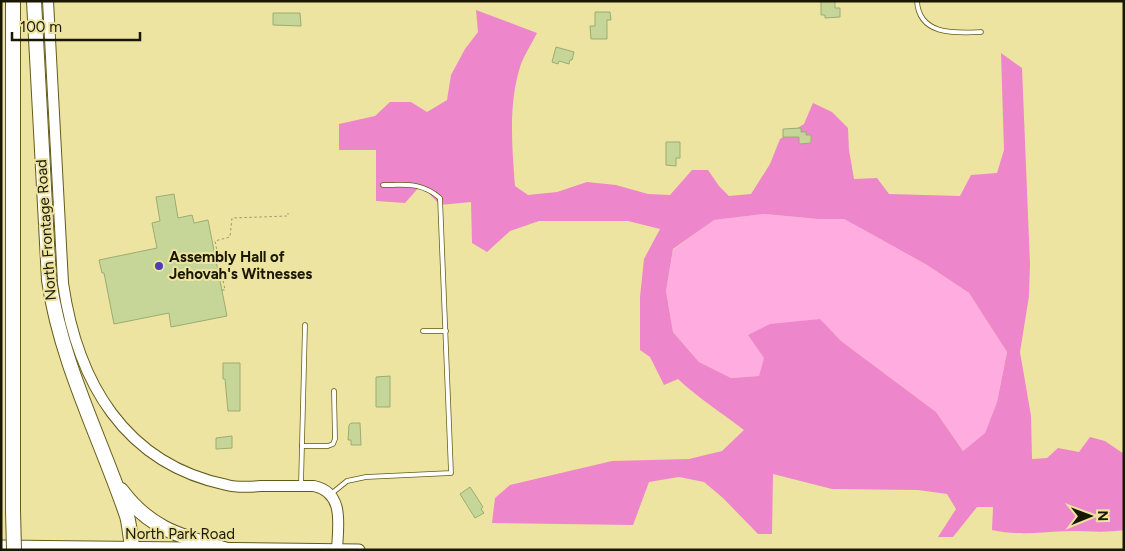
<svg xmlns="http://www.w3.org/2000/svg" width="1125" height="551" font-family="Figtree,sans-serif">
	<rect width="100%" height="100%" fill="#ede4a2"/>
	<polygon fill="#ffade1" points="765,214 818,219 844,219 875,236 927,265 969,293 1007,352 997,402 985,433 963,451 936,412 841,341 819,319 748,335 765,358 759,376 731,378 699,362 673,332 666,291 673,250 713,220"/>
	<path fill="#ee86cb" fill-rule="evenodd" d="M476,10L537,33C532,43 525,54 521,64C508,103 512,146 515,186L528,195L557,192L587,182L616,185L648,194L670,195L692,170H708L719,186L729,196L751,194L770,164L780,139L804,124L813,103L832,112L848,128L849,150L854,179L877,178L889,194L960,196L971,175L997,173L1004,150L1001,53L1022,68L1030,264L1029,296L1020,352L1031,416L1032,459L1047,458L1058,448L1079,452L1090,437L1105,441L1124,454V530C1106,533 1088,531 1069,531C1044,532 1017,536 992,530L993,507H977L953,537H938L956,509L947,494L918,490L832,489L773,474L772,534H758L723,498L704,482L679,477L649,482L633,525L492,523L495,498L510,485L612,461L689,459L722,451L744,430C722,413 698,398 678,379L664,385L650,357L640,350V297L644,259L660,229L628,221H539L510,231L487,252L472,243L471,202L440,205L421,185L405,203L376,201V150H339V124L375,116L390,102H411L427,112L447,100L451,75L465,49L478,32ZM765,214L818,219H844L875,236L927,265L969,293L1007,352L997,402L985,433L963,451L936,412L841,341L820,319L770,324L748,335L764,358L759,376L731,378L699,362L673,332L666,291L673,249L714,220Z"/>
	<g fill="#c5d698" stroke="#9cac70">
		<polygon points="821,1 835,1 835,8 840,8 840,17 825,18 825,15 821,15"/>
		<polygon points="595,12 610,12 611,20 607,20 607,39 591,39 590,26 595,26"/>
		<polygon points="273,13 300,13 301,26 273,25"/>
		<polygon points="556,47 574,52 572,60 570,60 569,64 559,61 558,64 552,62"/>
		<polygon points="801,128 801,132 806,132 806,135 811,135 811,143 799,144 799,137 783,137 783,129"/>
		<polygon points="666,142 680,142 680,158 676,158 676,166 666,165"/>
		<polygon points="174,194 178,218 192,215 194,223 208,220 227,316 171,327 169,313 114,324 104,273 102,273 99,260 157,248 152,223 160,221 156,197"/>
		<polygon points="223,363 240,363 240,411 228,411 225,379 223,379"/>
		<polygon points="390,376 390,407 376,407 376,377"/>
		<polygon points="351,423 360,423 361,445 351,445 351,440 348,440 349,425"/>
		<polygon points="232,436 232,448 216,449 216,438"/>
		<polygon points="470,487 483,507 481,509 484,513 475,518 460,494"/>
	</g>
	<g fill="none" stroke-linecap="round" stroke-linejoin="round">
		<defs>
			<g id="lane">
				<path d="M917,1C919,36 956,33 981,32"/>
				<polyline points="423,331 446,331"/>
				<polyline points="302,446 328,446 333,444 335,439 334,391"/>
				<polyline points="301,484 305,325"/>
				<path d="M331,494L347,481L366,477L451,473L440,198C421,182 406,185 383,185"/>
			</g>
			<path id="secondary" d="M48,1L63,283C77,381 124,464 227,485C238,488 250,487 261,486C279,486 297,486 314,486C345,493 338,525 337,550"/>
			<polyline id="primary" points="1,546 359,550"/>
			<g id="highway">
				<path d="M34,1L49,280C61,363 100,437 127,516C130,527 130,539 133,550"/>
				<path d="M121,490C150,529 180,536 224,549"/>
				<polyline points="13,511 13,1"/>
			</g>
		</defs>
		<use href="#lane" stroke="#645b1a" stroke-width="5.5"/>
		<use href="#secondary" stroke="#645b1a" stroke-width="12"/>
		<use href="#primary" stroke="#645b1a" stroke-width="13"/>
		<use href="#highway" stroke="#645b1a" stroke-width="16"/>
		<polyline stroke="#9f9966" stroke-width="1" stroke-dasharray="2.5 2.5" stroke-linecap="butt" points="222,290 225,290 215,241 230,237 232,218 288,216 288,213"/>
		<use href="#lane" stroke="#fff" stroke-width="4"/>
		<use href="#secondary" stroke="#fff" stroke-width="10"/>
		<use href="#primary" stroke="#fff" stroke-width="11"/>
		<use href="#highway" stroke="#fff" stroke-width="14"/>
		<defs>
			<polyline id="highway-bridge" points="13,511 14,550"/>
		</defs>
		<use href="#highway-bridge" stroke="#645b1a" stroke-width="16" stroke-linecap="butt"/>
		<use href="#highway-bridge" stroke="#fff" stroke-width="14"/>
	</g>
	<circle fill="#4c40b7" stroke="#ede4a2" stroke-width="2" cx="159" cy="266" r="5"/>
	<g text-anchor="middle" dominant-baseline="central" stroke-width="4" stroke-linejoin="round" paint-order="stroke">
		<g font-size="15" fill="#1a1700" stroke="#ede4a2">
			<text transform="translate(46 230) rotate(-94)">North Frontage Road</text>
			<text x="180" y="534">North Park Road</text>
		</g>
		<g font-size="15" font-weight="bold" fill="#1a1700" stroke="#ede4a2" text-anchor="start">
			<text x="169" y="257">Assembly Hall of<tspan x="169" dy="17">Jehovah's Witnesses</tspan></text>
		</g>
	</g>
	<rect width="1125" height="551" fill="none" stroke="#1a1700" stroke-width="5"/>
	<g transform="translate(1090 516) rotate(89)" stroke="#ede4a2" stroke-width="4" paint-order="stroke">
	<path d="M0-4L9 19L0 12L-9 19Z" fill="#1a1700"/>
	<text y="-8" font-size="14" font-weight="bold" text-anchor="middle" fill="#1a1700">N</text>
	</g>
	<path d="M12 32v8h128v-8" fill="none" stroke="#1a1700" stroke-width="2.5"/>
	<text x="20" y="32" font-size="15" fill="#1a1700" stroke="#ede4a2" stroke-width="4" paint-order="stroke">100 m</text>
</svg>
